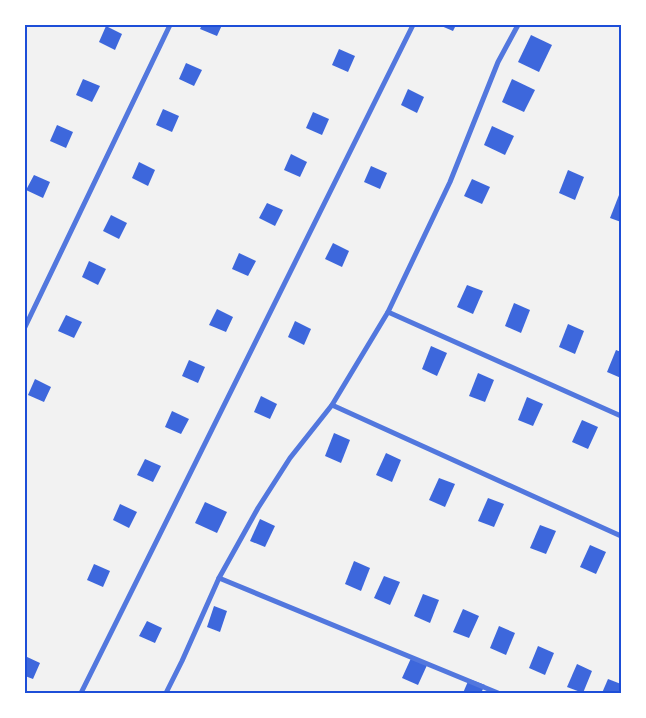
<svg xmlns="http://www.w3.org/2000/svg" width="646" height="718" font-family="'Alegreya Sans',sans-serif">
	<rect width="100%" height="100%" fill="#f2f2f2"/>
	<g fill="#3d67dc">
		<polygon points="202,25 222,25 217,36 200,29"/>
		<polygon points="439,25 456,25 453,31"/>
		<polygon points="106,26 122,34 115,50 99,42"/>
		<polygon points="531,35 552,45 539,72 518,62"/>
		<polygon points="339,49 355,56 348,72 332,65"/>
		<polygon points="186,63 202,70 194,86 179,79"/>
		<polygon points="83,79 100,86 92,102 76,95"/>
		<polygon points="512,79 535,90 524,112 502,102"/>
		<polygon points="408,89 424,97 417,113 401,105"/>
		<polygon points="163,109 179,116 172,132 156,125"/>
		<polygon points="313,112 329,119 322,135 306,128"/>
		<polygon points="57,125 73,132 66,148 50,141"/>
		<polygon points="492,126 514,136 505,155 484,145"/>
		<polygon points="291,154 307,162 300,177 284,170"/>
		<polygon points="139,162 155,170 148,186 132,178"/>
		<polygon points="371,166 387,173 380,189 364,182"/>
		<polygon points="568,170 584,177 575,200 559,193"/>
		<polygon points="34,175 50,182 43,198 26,190"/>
		<polygon points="472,179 490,187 482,204 464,196"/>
		<polygon points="619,195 621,196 621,222 610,218"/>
		<polygon points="267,203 283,210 275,226 259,218"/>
		<polygon points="111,215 127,223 119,239 103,231"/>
		<polygon points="333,243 349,251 342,267 325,259"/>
		<polygon points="239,253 256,261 248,276 232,269"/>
		<polygon points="89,261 106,269 98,285 82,277"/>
		<polygon points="467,285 483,291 473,314 457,307"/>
		<polygon points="514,303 530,310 521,333 505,326"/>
		<polygon points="217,309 233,317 226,332 209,325"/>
		<polygon points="66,315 82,322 74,338 58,331"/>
		<polygon points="295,321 311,329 304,345 288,337"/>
		<polygon points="568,324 584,331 575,354 559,347"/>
		<polygon points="431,346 447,353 437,376 422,369"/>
		<polygon points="616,350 621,352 621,378 607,372"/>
		<polygon points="189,360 205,367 198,383 182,376"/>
		<polygon points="478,373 494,380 485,402 469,396"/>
		<polygon points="35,379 51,387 44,402 28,395"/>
		<polygon points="261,396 277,404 270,419 254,412"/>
		<polygon points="527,397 543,404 533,426 518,420"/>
		<polygon points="172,411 189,419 181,434 165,427"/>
		<polygon points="582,420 598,427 588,449 572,442"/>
		<polygon points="334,433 350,440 341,463 325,456"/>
		<polygon points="386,453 401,460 392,482 376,475"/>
		<polygon points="145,459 161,466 153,482 137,475"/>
		<polygon points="439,478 455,484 445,507 429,500"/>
		<polygon points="488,498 504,504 494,527 478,521"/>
		<polygon points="205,502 227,512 217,533 195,523"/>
		<polygon points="120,504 137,512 129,528 113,520"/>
		<polygon points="260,519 275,526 265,547 250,541"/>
		<polygon points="540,525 556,531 546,554 530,548"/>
		<polygon points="590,545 606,552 596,574 580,567"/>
		<polygon points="354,561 370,568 361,591 345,584"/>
		<polygon points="94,564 110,571 103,587 87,580"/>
		<polygon points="384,576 400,582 390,605 374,598"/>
		<polygon points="423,594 439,600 430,623 414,616"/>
		<polygon points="214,606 227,611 220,632 207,627"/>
		<polygon points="463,609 479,616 469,638 453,632"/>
		<polygon points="147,621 162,628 155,643 139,636"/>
		<polygon points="499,626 515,633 506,655 490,648"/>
		<polygon points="538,646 554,653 545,675 529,668"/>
		<polygon points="25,656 40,663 33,679 25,676"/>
		<polygon points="412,656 428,663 418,685 402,678"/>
		<polygon points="577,664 592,671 583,693 567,687"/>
		<polygon points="469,679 485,685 481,693 463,693"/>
		<polygon points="608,679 621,684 621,693 602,693"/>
	</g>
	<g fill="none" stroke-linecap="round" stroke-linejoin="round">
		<g stroke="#5277de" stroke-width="5">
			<polyline points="388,312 621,416"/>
			<polyline points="25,327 170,25"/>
			<polyline points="332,405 621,536"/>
			<polyline points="219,578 498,693"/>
			<polyline points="81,693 413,25"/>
			<polyline points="166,693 182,661 219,578 258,508 290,458 332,405 388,312 450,182 498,62 518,25"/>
		</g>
	</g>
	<rect width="646" height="718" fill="none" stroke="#ffffff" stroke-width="52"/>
	<rect x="26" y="26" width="594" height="666" fill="none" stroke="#1d4ed8" stroke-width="2"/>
</svg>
